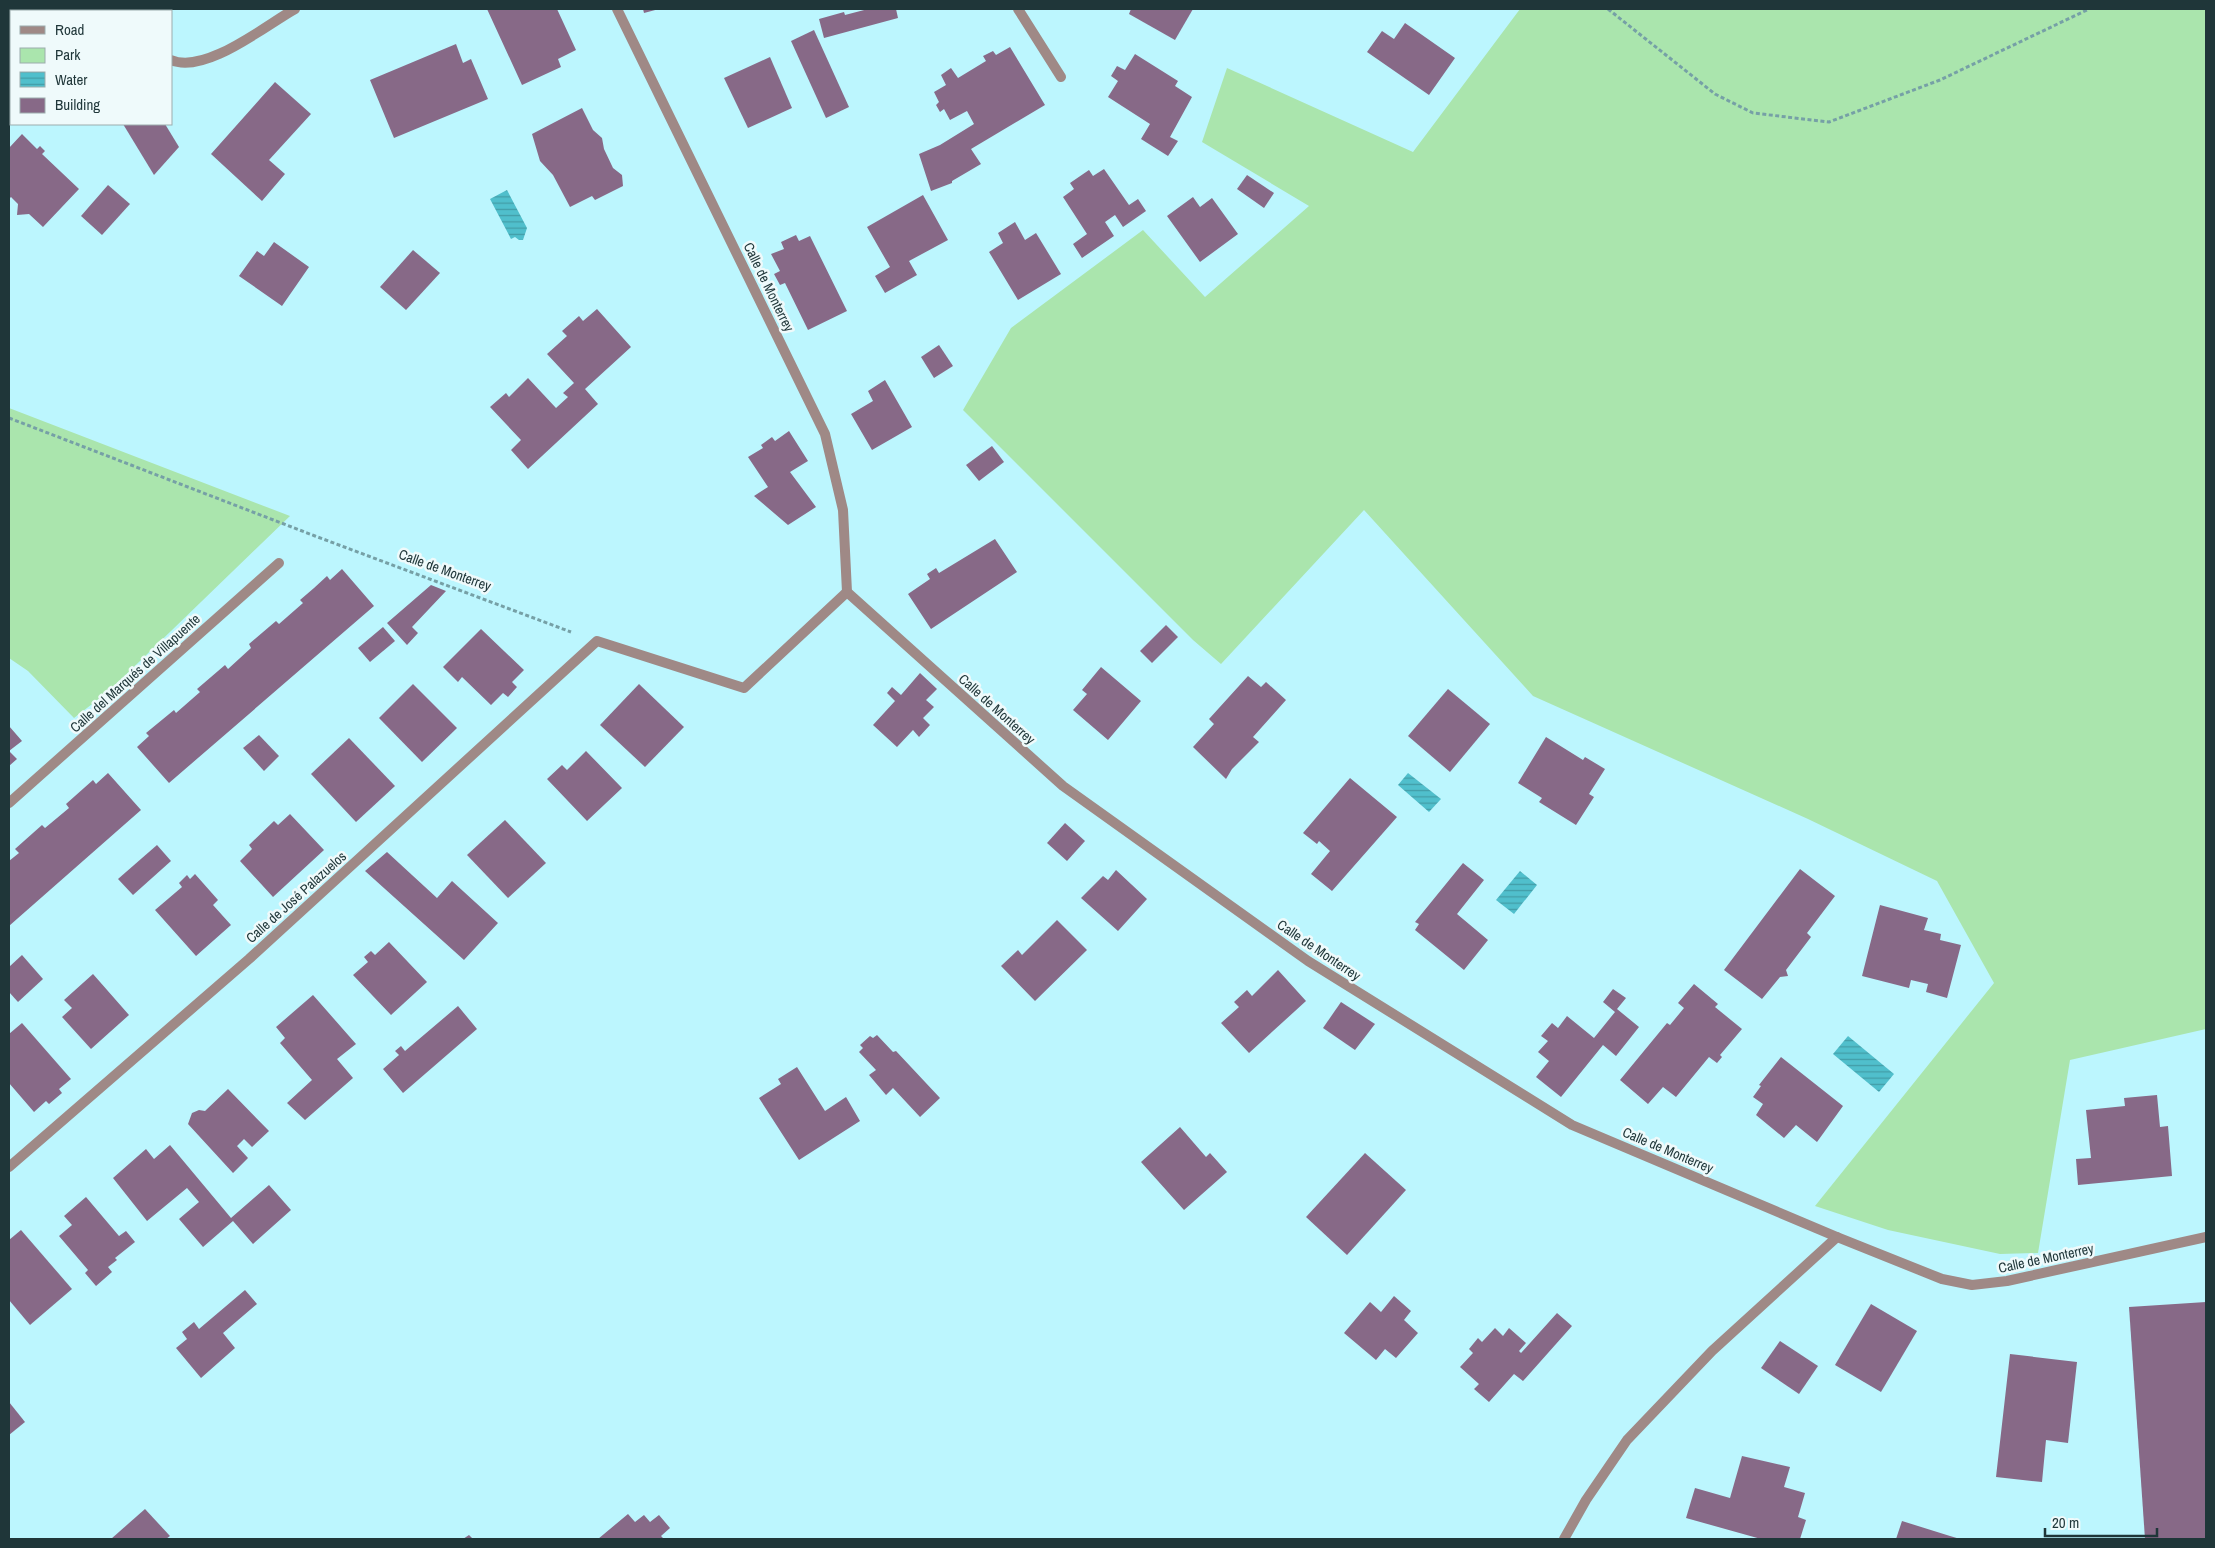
<svg xmlns="http://www.w3.org/2000/svg" width="2215" height="1548" font-family="'Archivo Narrow',sans-serif">
	<defs>
		<pattern id="water-rules" width="6" height="5" patternUnits="userSpaceOnUse" patternTransform="scale(1.25)"><rect width="6" height="5" fill="#50bfcc"/><path d="M0 2.5h6" fill="none" stroke="#429ca7"/></pattern>
	</defs>
	<rect width="100%" height="100%" fill="#bcf6fe"/>
	<g fill="#aae5ad">
		<polygon points="1520,9 2206,9 2206,1029 2070,1060 2038,1253 2000,1254 1888,1230 1815,1206 1994,983 1937,881 1808,819 1533,696 1364,510 1221,664 1193,640 963,410 1011,328 1143,230 1205,297 1309,206 1202,142 1227,68 1413,152"/>
		<polygon points="9,408 290,516 109,691 74,718 28,671 9,658"/>
	</g>
	<g fill="url(#water-rules)">
		<polygon points="507,190 527,228 523,240 519,240 515,237 511,239 490,199"/>
		<polygon points="1408,773 1441,799 1429,812 1398,785"/>
		<polygon points="1520,871 1537,885 1514,914 1496,900"/>
		<polygon points="1848,1036 1894,1074 1879,1092 1833,1054"/>
	</g>
	<g fill="#876987">
		<polygon points="487,9 557,9 576,50 558,59 561,67 522,85"/>
		<polygon points="643,9 659,9 644,13"/>
		<polygon points="868,9 896,9 898,18 824,38 819,19 844,12 845,15"/>
		<polygon points="1131,9 1193,9 1175,40 1129,14"/>
		<polygon points="1405,23 1455,58 1429,95 1367,52 1382,31 1394,39"/>
		<polygon points="814,30 849,107 826,118 791,41"/>
		<polygon points="456,44 463,63 471,59 488,99 394,138 370,80"/>
		<polygon points="1010,47 1045,105 971,149 981,164 952,181 952,183 931,191 919,154 940,145 974,124 967,111 950,120 944,109 940,112 936,105 939,102 934,92 946,85 941,75 951,68 958,78 986,61 983,56 993,51 996,55"/>
		<polygon points="1135,54 1178,81 1175,86 1192,97 1170,137 1178,141 1168,156 1141,139 1150,124 1108,97 1118,81 1111,76 1117,66 1125,70"/>
		<polygon points="770,57 792,108 748,128 724,78"/>
		<polygon points="275,82 311,114 269,160 285,174 262,201 211,154"/>
		<polygon points="582,108 593,130 602,138 604,149 613,168 622,175 623,186 595,200 592,196 570,207 553,175 540,161 532,134"/>
		<polygon points="123,124 165,124 179,147 154,175"/>
		<polygon points="22,134 37,149 40,146 45,151 42,154 79,189 43,227 29,214 17,215 18,204 11,197 9,199 9,148"/>
		<polygon points="1104,169 1129,205 1138,199 1146,211 1123,227 1115,215 1105,222 1114,236 1082,258 1073,244 1087,234 1063,197 1074,189 1070,183 1089,170 1093,176"/>
		<polygon points="1247,175 1274,193 1264,208 1237,189"/>
		<polygon points="108,185 130,204 102,235 81,216"/>
		<polygon points="923,195 948,240 909,261 917,275 885,293 875,276 890,267 867,227"/>
		<polygon points="1193,197 1200,207 1212,198 1238,234 1200,262 1167,216"/>
		<polygon points="1015,222 1025,240 1036,233 1061,274 1018,300 989,252 1003,243 998,233"/>
		<polygon points="796,235 799,241 810,236 847,311 808,330 785,283 780,285 774,274 780,271 771,254 784,249 781,242"/>
		<polygon points="274,242 309,267 282,306 239,276 257,251 264,256"/>
		<polygon points="413,250 440,273 406,310 380,287"/>
		<polygon points="597,309 631,347 585,389 598,404 528,469 511,450 521,440 490,407 506,393 509,397 528,378 556,408 568,397 563,393 574,383 547,354 567,336 562,331 579,316 583,321"/>
		<polygon points="939,345 953,366 934,378 921,357"/>
		<polygon points="885,380 912,427 872,450 851,414 873,401 868,391"/>
		<polygon points="789,431 808,461 790,472 816,507 788,525 754,496 768,487 748,457 763,448 761,445 772,437 775,441"/>
		<polygon points="992,446 1004,462 979,481 966,465"/>
		<polygon points="995,539 1017,572 931,629 908,594 930,579 927,574 936,568 939,573"/>
		<polygon points="342,569 374,606 169,783 137,747 149,736 146,733 174,710 176,713 200,692 197,689 225,665 228,669 251,648 249,644 276,621 279,624 303,603 300,600 314,588 327,576 330,580"/>
		<polygon points="431,585 446,591 412,627 418,633 407,645 387,623"/>
		<polygon points="1166,625 1178,637 1152,663 1140,651"/>
		<polygon points="383,627 395,641 370,662 358,648"/>
		<polygon points="481,629 524,670 512,682 517,687 508,697 503,693 491,705 462,677 458,682 443,667"/>
		<polygon points="1101,667 1141,701 1108,740 1073,710 1087,694 1082,690"/>
		<polygon points="920,673 937,689 926,700 934,707 923,718 930,725 919,737 913,730 897,747 873,725 895,701 887,693 892,687 901,695"/>
		<polygon points="1248,676 1261,687 1266,682 1286,700 1253,737 1259,742 1232,769 1226,779 1193,747 1214,724 1209,719"/>
		<polygon points="413,684 457,728 422,762 379,718"/>
		<polygon points="639,684 684,727 645,767 600,725"/>
		<polygon points="1448,689 1490,724 1450,772 1408,736"/>
		<polygon points="9,726 22,741 9,751 17,759 9,766"/>
		<polygon points="259,735 279,756 264,771 243,748"/>
		<polygon points="1546,737 1583,760 1585,757 1605,769 1589,794 1594,797 1576,825 1539,802 1542,798 1518,783"/>
		<polygon points="349,738 395,786 356,822 311,774"/>
		<polygon points="586,751 622,788 587,821 547,779 562,765 567,770"/>
		<polygon points="108,773 141,810 9,926 9,861 19,853 15,849 42,825 45,828 69,808 66,804 93,780 96,784"/>
		<polygon points="1350,778 1397,817 1332,891 1311,874 1330,851 1319,841 1317,844 1303,833"/>
		<polygon points="290,814 324,850 273,897 240,861 252,849 249,845 274,821 278,825"/>
		<polygon points="505,820 546,863 508,898 467,855"/>
		<polygon points="1065,823 1085,841 1067,861 1047,843"/>
		<polygon points="157,845 171,861 133,895 118,879"/>
		<polygon points="387,852 437,898 452,881 498,923 464,960 365,871"/>
		<polygon points="1463,863 1484,880 1457,914 1488,940 1464,970 1415,930 1419,924 1415,922"/>
		<polygon points="1800,869 1835,896 1807,933 1811,937 1786,970 1788,976 1780,977 1762,999 1724,970"/>
		<polygon points="1116,870 1147,899 1118,931 1081,898 1103,876 1108,880"/>
		<polygon points="195,874 218,900 213,905 231,925 196,956 155,910 182,887 179,883 187,875 190,879"/>
		<polygon points="1880,905 1928,918 1924,930 1941,934 1940,940 1961,945 1947,998 1926,992 1928,984 1911,980 1909,988 1862,976"/>
		<polygon points="1057,920 1087,950 1035,1001 1001,966 1018,950 1022,955"/>
		<polygon points="389,942 427,982 391,1015 353,975 368,962 364,957 371,951 375,955"/>
		<polygon points="22,955 43,979 18,1002 9,992 9,967"/>
		<polygon points="1278,970 1306,1001 1249,1053 1221,1023 1239,1007 1234,1002 1247,990 1252,996"/>
		<polygon points="93,974 129,1015 91,1049 62,1017 72,1008 64,1000"/>
		<polygon points="1694,984 1718,1004 1715,1007 1742,1029 1720,1055 1722,1057 1717,1063 1709,1057 1676,1097 1663,1087 1648,1104 1620,1080 1667,1023 1670,1025 1684,1008 1678,1003"/>
		<polygon points="1613,989 1626,998 1617,1009 1639,1027 1616,1056 1603,1045 1561,1097 1536,1077 1549,1061 1538,1052 1548,1041 1541,1036 1552,1023 1558,1028 1567,1016 1594,1038 1615,1012 1603,1002"/>
		<polygon points="313,995 356,1044 337,1059 353,1078 305,1120 287,1103 312,1080 280,1043 285,1038 276,1027"/>
		<polygon points="1341,1002 1375,1024 1355,1050 1323,1028"/>
		<polygon points="458,1006 477,1029 403,1093 383,1069 399,1055 395,1051 401,1046 405,1051"/>
		<polygon points="22,1023 71,1079 59,1089 62,1093 49,1104 46,1101 34,1112 9,1083 9,1034"/>
		<polygon points="877,1035 893,1052 896,1051 940,1098 920,1117 893,1088 886,1095 869,1075 876,1070 859,1052 863,1048 860,1045 870,1036 873,1038"/>
		<polygon points="1781,1057 1843,1106 1817,1142 1796,1125 1784,1138 1756,1115 1763,1104 1753,1097 1761,1086 1759,1085"/>
		<polygon points="797,1067 825,1111 846,1097 860,1121 799,1160 759,1098 781,1084 778,1079"/>
		<polygon points="228,1089 269,1131 252,1147 244,1139 237,1146 248,1158 233,1173 188,1124 192,1113 199,1110 205,1111"/>
		<polygon points="2157,1095 2160,1127 2168,1126 2172,1176 2078,1185 2076,1159 2091,1158 2086,1110 2125,1106 2124,1098"/>
		<polygon points="1180,1127 1206,1157 1210,1153 1227,1172 1184,1210 1141,1162"/>
		<polygon points="170,1145 231,1218 269,1185 291,1210 253,1244 233,1221 203,1247 179,1219 199,1202 187,1188 147,1221 113,1178 146,1149 154,1159"/>
		<polygon points="1365,1153 1406,1190 1347,1255 1306,1217"/>
		<polygon points="86,1197 119,1236 126,1231 135,1242 115,1258 117,1260 108,1267 112,1272 96,1286 85,1273 88,1270 59,1236 72,1225 64,1216"/>
		<polygon points="21,1230 72,1289 30,1325 9,1300 9,1240"/>
		<polygon points="245,1290 257,1304 223,1333 235,1348 201,1378 176,1348 187,1339 182,1332 194,1322 199,1329"/>
		<polygon points="1394,1296 1411,1311 1404,1320 1418,1333 1396,1358 1385,1349 1376,1360 1344,1333 1370,1302 1381,1312"/>
		<polygon points="2206,1302 2206,1539 2145,1539 2129,1307"/>
		<polygon points="1871,1304 1917,1331 1881,1392 1835,1365"/>
		<polygon points="1557,1313 1572,1326 1523,1381 1514,1374 1489,1402 1474,1389 1479,1384 1460,1367 1473,1353 1469,1349 1478,1338 1482,1342 1495,1328 1503,1336 1509,1328 1526,1343 1519,1351 1521,1353"/>
		<polygon points="1780,1341 1818,1366 1799,1394 1761,1368"/>
		<polygon points="2010,1354 2077,1362 2068,1443 2046,1440 2042,1482 1996,1477"/>
		<polygon points="9,1402 25,1422 9,1435"/>
		<polygon points="1742,1456 1790,1467 1784,1487 1805,1493 1798,1517 1806,1520 1800,1539 1761,1539 1686,1518 1695,1488 1730,1498"/>
		<polygon points="145,1509 170,1536 166,1539 111,1539"/>
		<polygon points="628,1514 635,1522 644,1515 650,1522 659,1515 670,1528 661,1536 664,1539 598,1539"/>
		<polygon points="1902,1521 1950,1536 1960,1539 1896,1539"/>
		<polygon points="469,1535 473,1539 463,1539"/>
	</g>
	<g fill="none" stroke-linecap="round" stroke-linejoin="round">
		<g stroke="#76a0a6" stroke-width="3" stroke-dasharray="4 2.5" stroke-linecap="butt">
			<polyline points="1608,9 1715,94 1753,113 1829,122 1940,80 2089,9"/>
			<polyline points="9,418 315,536 571,632"/>
		</g>
		<g stroke="#9f8986" stroke-width="10">
			<polyline points="115,9 117,11"/>
			<polyline points="617,9 825,434 843,510 847,592 1063,786 1308,961 1572,1125 1837,1237 1942,1279 1972,1285 2007,1281 2206,1237"/>
			<polyline points="1018,9 1061,77"/>
			<path d="M171,60C205,75 266,25 295,9"/>
			<polyline points="9,803 279,563"/>
			<polyline points="9,1167 249,959 597,641 744,688 847,592"/>
			<polyline points="1564,1539 1586,1500 1627,1440 1712,1351 1837,1237"/>
		</g>
	</g>
	<g text-anchor="middle" dominant-baseline="central" stroke-width="5" stroke-linejoin="round" paint-order="stroke">
		<g font-size="14" fill="#1f3639" stroke="#effafb">
			<text transform="translate(769 287) rotate(64)">Calle de Monterrey</text>
			<text transform="translate(445 570) rotate(20)">Calle de Monterrey</text>
			<text transform="translate(135 673) rotate(-42)">Calle del Marqués de Villapuente</text>
			<text transform="translate(997 709) rotate(42)">Calle de Monterrey</text>
			<text transform="translate(296 897) rotate(-42)">Calle de José Palazuelos</text>
			<text transform="translate(1319 950) rotate(34)">Calle de Monterrey</text>
			<text transform="translate(1668 1150) rotate(23)">Calle de Monterrey</text>
			<text transform="translate(2046 1258) rotate(-12)">Calle de Monterrey</text>
		</g>
	</g>
	<rect width="2215" height="1548" fill="none" stroke="#1f3639" stroke-width="20"/>
	<rect x="10" y="10" width="162" height="115" fill="#effafb" stroke="#9cacad"/>
	<rect x="20" y="26" width="25" height="8" fill="#9f8986" stroke="#9cacad"/>
	<text x="55" y="35" font-size="15" fill="#1f3639">Road</text>
	<rect x="20" y="48" width="25" height="15" fill="#aae5ad" stroke="#9cacad"/>
	<text x="55" y="60" font-size="15" fill="#1f3639">Park</text>
	<rect x="20" y="72" width="25" height="15" fill="url(#water-rules)" stroke="#9cacad"/>
	<text x="55" y="85" font-size="15" fill="#1f3639">Water</text>
	<rect x="20" y="98" width="25" height="15" fill="#876987" stroke="#9cacad"/>
	<text x="55" y="110" font-size="15" fill="#1f3639">Building</text>
	<path d="M2045 1528v8h112v-8" fill="none" stroke="#1f3639" stroke-width="2.5"/>
	<text x="2052" y="1528" font-size="15" fill="#1f3639" stroke="#effafb" stroke-width="4" paint-order="stroke">20 m</text>
</svg>
